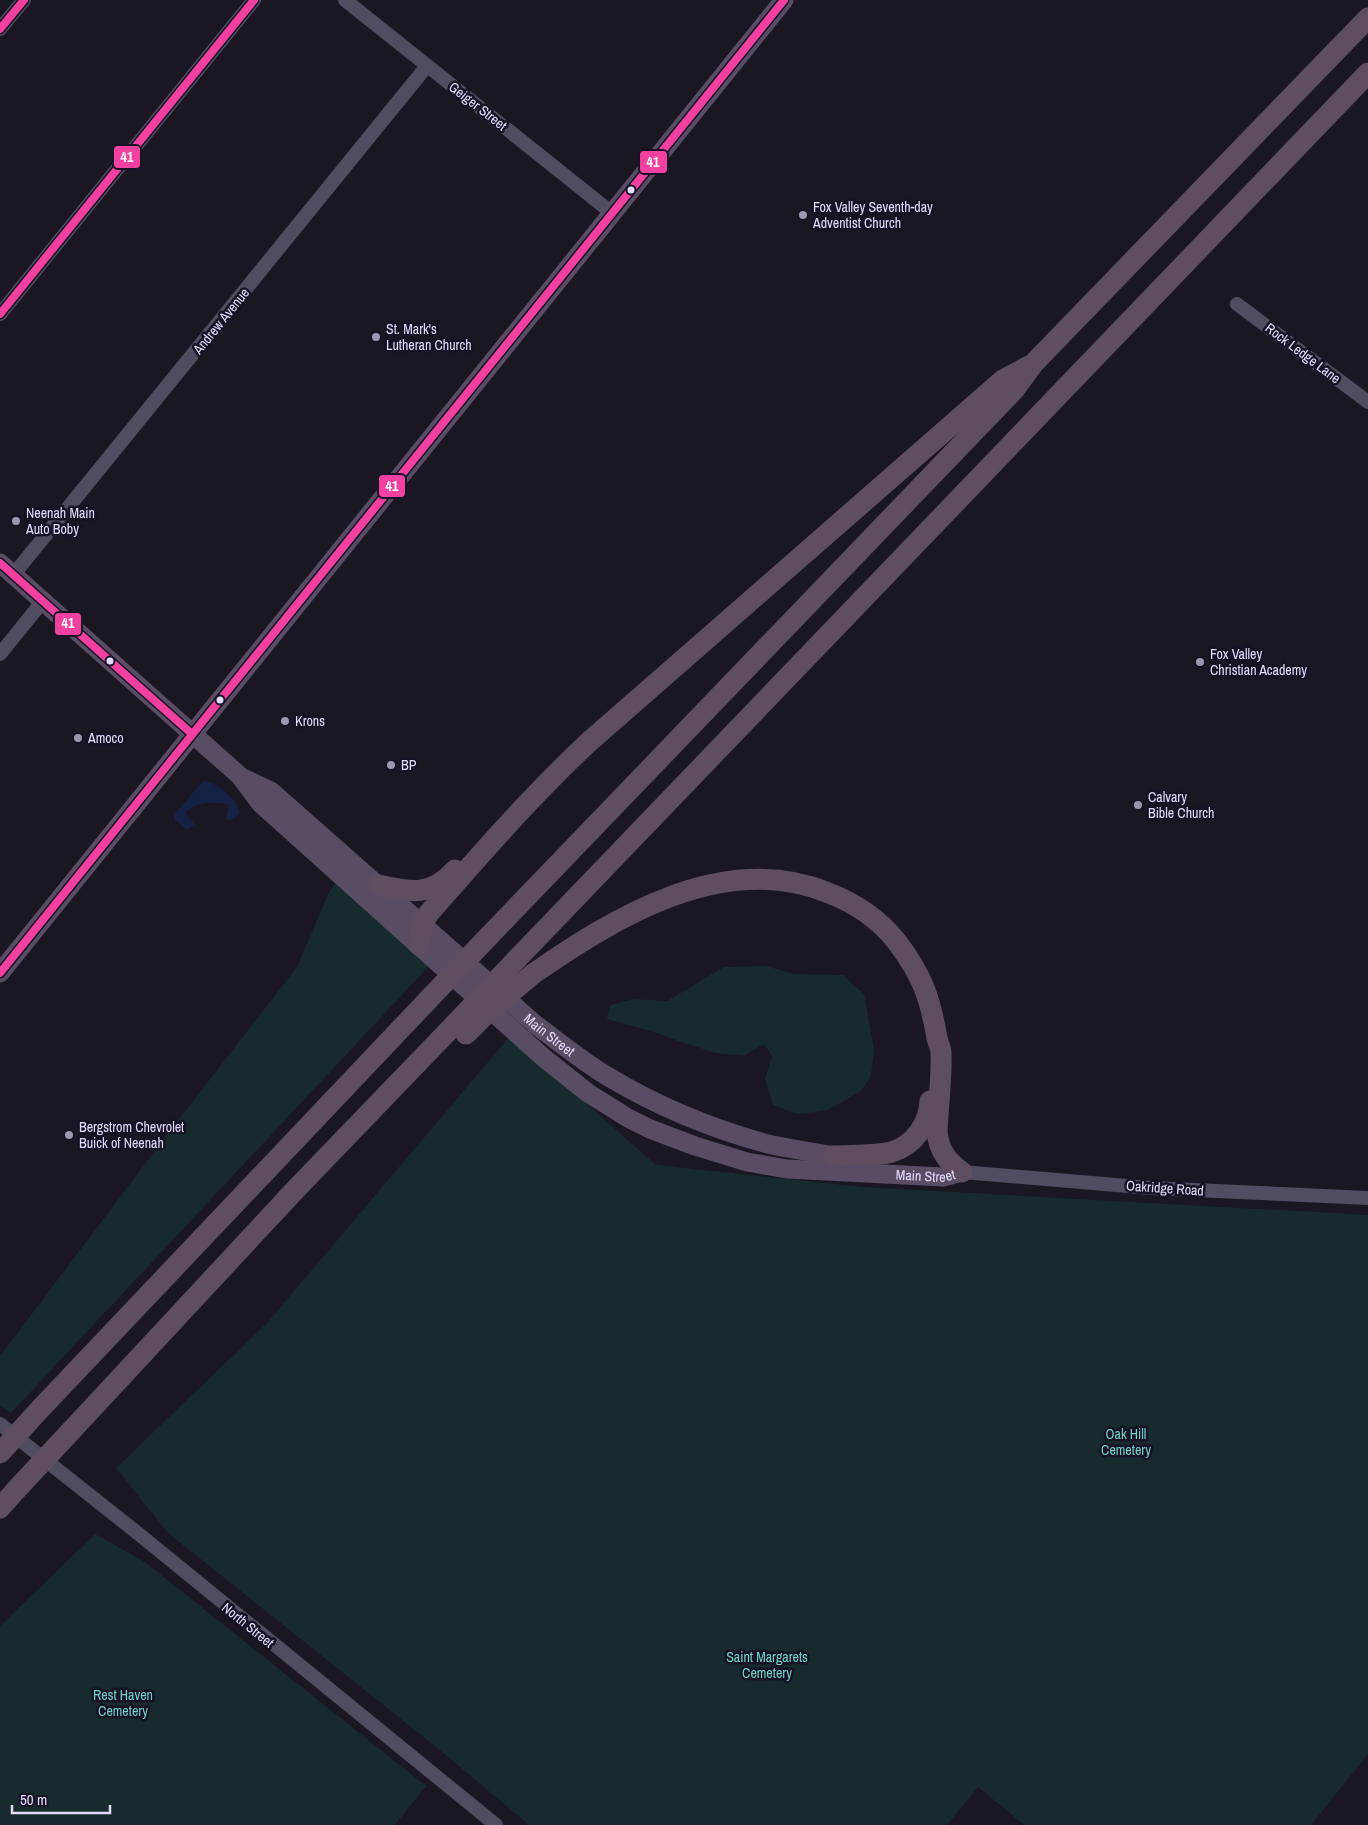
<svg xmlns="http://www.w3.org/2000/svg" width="1368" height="1825" font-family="'Archivo Narrow',sans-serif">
	<rect width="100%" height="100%" fill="#1a1622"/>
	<g fill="#172a2d">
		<polygon points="336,882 430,965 11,1413 0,1406 0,1356 172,1128 297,967 329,892"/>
		<polygon points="766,966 794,974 843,975 864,994 874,1049 871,1076 861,1091 826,1111 797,1114 773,1105 765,1079 772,1056 764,1044 744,1056 716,1053 681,1042 657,1033 607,1019 610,1005 633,999 667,1001 724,967"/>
		<polygon points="510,1036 656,1165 863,1187 1368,1215 1368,1754 1311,1825 1024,1825 978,1787 947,1825 529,1825 436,1747 168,1533 116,1468 267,1323"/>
		<polygon points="95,1534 145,1562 426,1786 395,1825 0,1825 0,1626"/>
	</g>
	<path fill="#152144" d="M205,781C217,783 240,801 239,814L231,820L226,819L229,805C215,801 195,802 185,813L196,826L194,828L193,826L187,830L175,820L174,815L202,782Z"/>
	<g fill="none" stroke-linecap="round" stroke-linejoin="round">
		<g stroke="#504c61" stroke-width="14">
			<polyline points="345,0 612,213"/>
			<polyline points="0,29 24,0"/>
			<polyline points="1237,304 1368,402"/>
			<polyline points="0,314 254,0"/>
			<polyline points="14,574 427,66"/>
			<polyline points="0,654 43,601"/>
			<polyline points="962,1172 1151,1188 1368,1198"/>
			<polyline points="0,1424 140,1535 496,1825"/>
		</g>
		<g stroke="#594d65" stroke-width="19">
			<path id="s1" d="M0,563L240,776L261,804L544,1058L588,1093L628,1118L650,1129L695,1146L747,1162L787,1169L943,1177L962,1172"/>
			<path id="s2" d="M243,778L271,791L536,1025C559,1042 582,1061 607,1076C657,1106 712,1129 768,1144C794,1150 821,1153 847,1158"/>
			<polyline points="0,973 784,0"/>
		</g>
		<g stroke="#5f4e5f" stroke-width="21">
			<path d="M379,885C410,892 431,897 455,870"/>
			<polyline points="489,936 1014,390 1033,364 1368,18"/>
			<path d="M419,945L422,924L429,913C481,854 532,795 590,741L1003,380L1029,366"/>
			<polyline points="516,960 1368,73"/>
			<path d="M533,974C615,917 723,851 826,892C853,902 879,919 897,942C922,975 930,997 937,1038C938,1043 941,1048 941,1053C942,1079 938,1106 937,1132C939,1151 947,1161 962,1172"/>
			<path d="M833,1156C849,1155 877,1156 892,1152C914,1145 929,1124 930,1101"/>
			<polyline points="42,1407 428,1000"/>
			<polyline points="71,1431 296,1189 455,1024"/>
			<polyline points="0,1508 16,1490"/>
		</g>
		<g stroke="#5f4e5f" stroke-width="21">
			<polyline points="428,1000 489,936"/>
			<polyline points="455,1024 516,960"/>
			<polyline points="466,1034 488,1012 533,974"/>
			<polyline points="0,1453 42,1407"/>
			<polyline points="16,1490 71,1431"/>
		</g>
		<defs>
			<g id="bus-1">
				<polyline points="0,29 24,0"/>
				<polyline points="0,314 254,0"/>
				<polyline points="0,563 192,734"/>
				<polyline points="0,973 784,0"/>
			</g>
		</defs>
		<use href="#bus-1" stroke="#181226" stroke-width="11"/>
		<use href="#bus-1" stroke="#f240a1" stroke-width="8"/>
	</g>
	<g fill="#e3dbfb" stroke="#181226" stroke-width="2">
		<circle cx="631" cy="190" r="4.5"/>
		<circle cx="110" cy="661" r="4.5"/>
		<circle cx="220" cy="700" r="4.5"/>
	</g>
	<g fill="#9d96af" stroke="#181226" stroke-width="2">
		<circle cx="803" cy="215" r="5"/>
		<circle cx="376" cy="337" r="5"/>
		<circle cx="16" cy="521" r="5"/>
		<circle cx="1200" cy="662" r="5"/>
		<circle cx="285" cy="721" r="5"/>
		<circle cx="78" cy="738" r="5"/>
		<circle cx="391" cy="765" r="5"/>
		<circle cx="1138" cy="805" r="5"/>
		<circle cx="69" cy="1135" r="5"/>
	</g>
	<g text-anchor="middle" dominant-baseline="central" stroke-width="5" stroke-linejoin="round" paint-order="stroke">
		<g font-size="14" fill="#e3dbfb" stroke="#181226">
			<text transform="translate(478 106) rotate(38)">Geiger Street</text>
			<text transform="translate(221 321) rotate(-51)">Andrew Avenue</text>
			<text transform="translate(1303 353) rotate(37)">Rock Ledge Lane</text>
			<text stroke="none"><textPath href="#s2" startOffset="401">Main Street</textPath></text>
			<text stroke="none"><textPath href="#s1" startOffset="1146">Main Street</textPath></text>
			<text transform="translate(1165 1188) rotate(4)">Oakridge Road</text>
			<text transform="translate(248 1625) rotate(39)">North Street</text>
		</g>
		<g font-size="14" fill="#e3dbfb" stroke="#181226" text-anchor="start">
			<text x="813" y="207">Fox Valley Seventh-day<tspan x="813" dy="16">Adventist Church</tspan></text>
			<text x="386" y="329">St. Mark's<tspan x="386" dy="16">Lutheran Church</tspan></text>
			<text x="26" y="513">Neenah Main<tspan x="26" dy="16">Auto Boby</tspan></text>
			<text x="1210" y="654">Fox Valley<tspan x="1210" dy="16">Christian Academy</tspan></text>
			<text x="295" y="721">Krons</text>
			<text x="88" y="738">Amoco</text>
			<text x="401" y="765">BP</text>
			<text x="1148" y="797">Calvary<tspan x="1148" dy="16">Bible Church</tspan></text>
			<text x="79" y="1127">Bergstrom Chevrolet<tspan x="79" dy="16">Buick of Neenah</tspan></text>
		</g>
		<g font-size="14" fill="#6fd3c6" stroke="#181226">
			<text x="1126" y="1434">Oak Hill<tspan x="1126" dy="16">Cemetery</tspan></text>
			<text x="767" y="1657">Saint Margarets<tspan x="767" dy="16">Cemetery</tspan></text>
			<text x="123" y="1695">Rest Haven<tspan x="123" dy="16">Cemetery</tspan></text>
		</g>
	</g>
	<g stroke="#181226" stroke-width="2">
		<rect x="113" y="145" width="28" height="24" rx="5" fill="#f240a1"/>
		<rect x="639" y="150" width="29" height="24" rx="5" fill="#f240a1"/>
		<rect x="378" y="474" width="28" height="24" rx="5" fill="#f240a1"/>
		<rect x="54" y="612" width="28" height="24" rx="5" fill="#f240a1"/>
	</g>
	<g font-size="14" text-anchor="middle" font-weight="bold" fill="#fff">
		<text x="127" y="162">41</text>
		<text x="653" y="167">41</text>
		<text x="392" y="491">41</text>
		<text x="68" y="628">41</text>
	</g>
	<path d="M12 1805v8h98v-8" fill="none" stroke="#e3dbfb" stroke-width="2.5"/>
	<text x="20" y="1805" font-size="15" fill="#e3dbfb" stroke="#181226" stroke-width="4" paint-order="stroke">50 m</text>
</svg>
